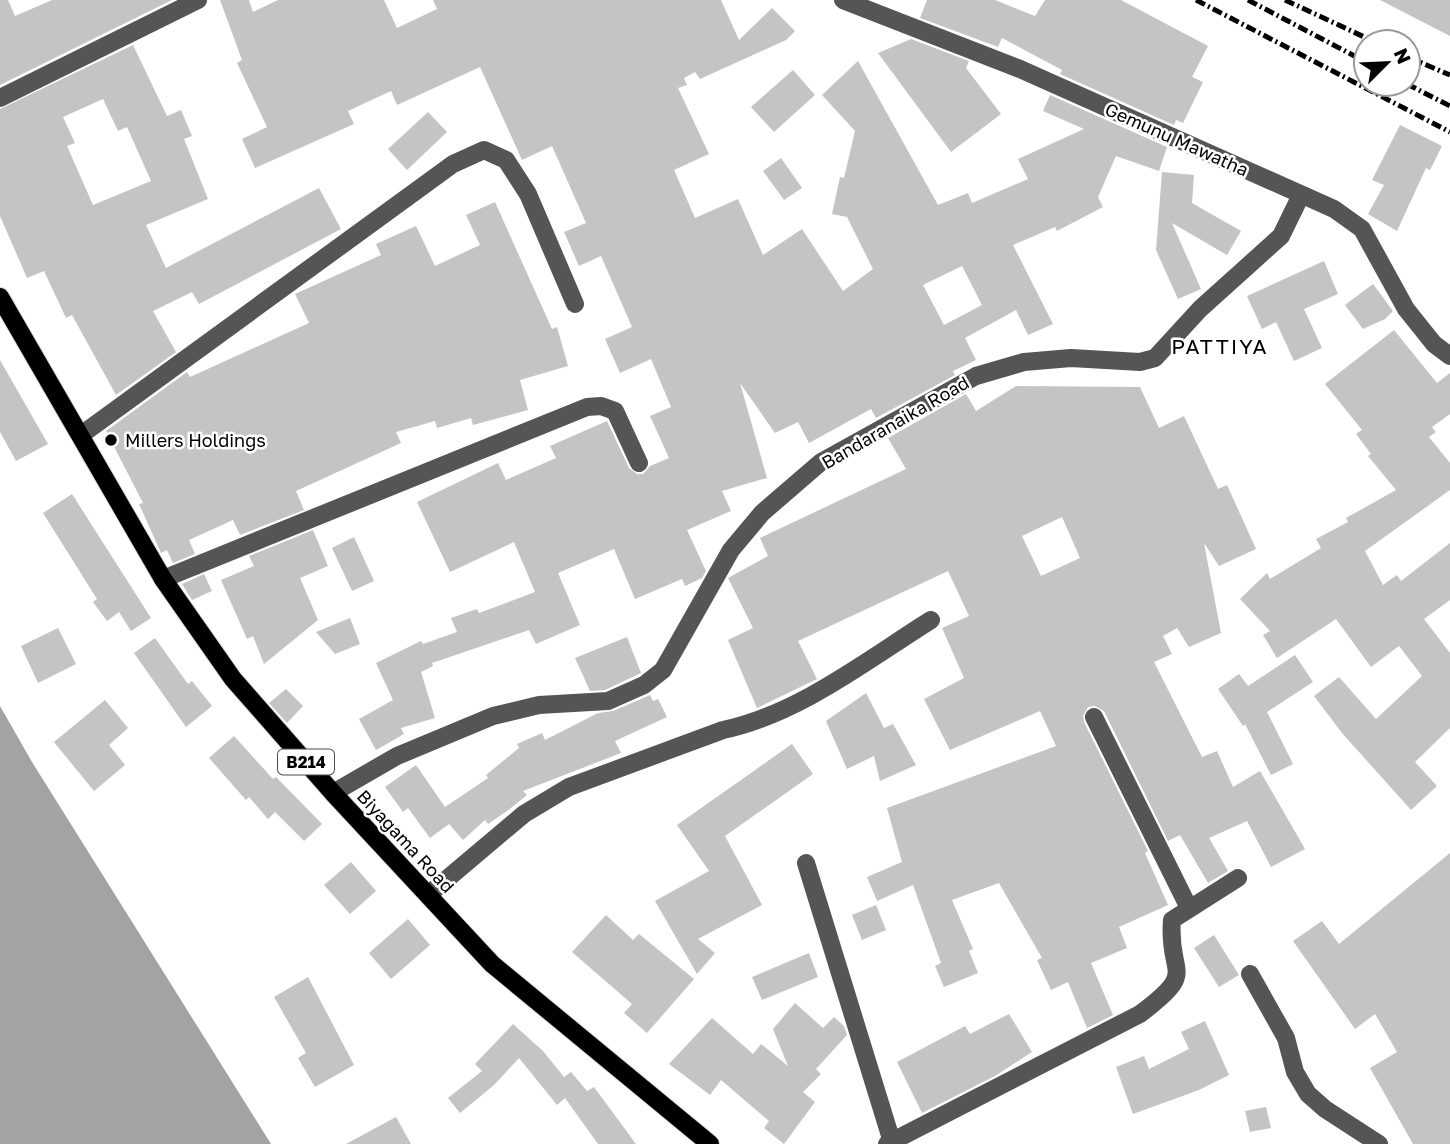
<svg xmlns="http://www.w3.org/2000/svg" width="1450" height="1144" font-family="'Golos Text',sans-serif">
	<rect width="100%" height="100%" fill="#fff"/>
	<polygon fill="#a3a3a3" points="0,706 32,762 271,1144 0,1144"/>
	<g fill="#c4c4c4" fill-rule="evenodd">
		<polygon points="0,0 8,0 15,16 52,0 172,0 0,85"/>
		<path d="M220,0H249L253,12L278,0H384L397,28L437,9L433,0H721L739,40L772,8L795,31L786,40L700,79L695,72L684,78L687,85L678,88L709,154L674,170L695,218L738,199L763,255L802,229L843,291L873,269L847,217L832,214L840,177L844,178L855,131L822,95L858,61L938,205L968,193L972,203L1028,179L1018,159L1084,129L1043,111L1050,95L1167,147L1159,171L1116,156L1098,197L1103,207L1057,231L1055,227L1013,245L1053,324L1028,335L1016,310L965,338L976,360L953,371L955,375L876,418L871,409L809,443L798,422L775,433L740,383L767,478L722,491L731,511L687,530L706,571L702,578L685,586L682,579L635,599L614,549L558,573L580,625L536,644L529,630L432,663L433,666L421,672L435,718L401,728L404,734L376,750L359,719L393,700L376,663L421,641L423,644L457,632L451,618L477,609L479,613L535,592L514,542L450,572L417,502L498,463L506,480L556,458L550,446L607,421L629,468L637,474H643L650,466L669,458L650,416L671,407L651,359L620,373L605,339L632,327L601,256L579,266L564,232L586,223L552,146L522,160L480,67L397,105L391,91L348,111L354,124L255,168L242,139L267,127L237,63L242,60ZM962,266L982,305L944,325L923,285Z"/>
		<polygon points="927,0 995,0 1035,16 1045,0 1121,0 1208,46 1192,77 1203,82 1183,123 1176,120 1174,125 1060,74 1062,70 1002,38 998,47 920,18"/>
		<polygon points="1380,0 1450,0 1450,36"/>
		<polygon points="911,39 969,61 966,68 1001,114 951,152 878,53"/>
		<path d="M133,45L167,116L181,110L192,136L184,139L208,199L146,225L166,268L319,188L341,229L199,304L192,292L153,311L176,352L116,395L72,315L66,318L44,271L27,278L0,216V109ZM103,99L118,131L127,127L151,181L93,205L67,146L75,143L63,117Z"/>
		<polygon points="793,70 815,95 774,132 751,107"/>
		<polygon points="428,112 447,132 407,170 388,149"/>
		<polygon points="1400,125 1442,146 1430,170 1426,168 1397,231 1368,214 1384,185 1372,180"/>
		<polygon points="781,158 802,188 784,200 763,171"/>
		<polygon points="1162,172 1194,175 1192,203 1241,231 1227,255 1172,223 1201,289 1178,299 1156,250"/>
		<polygon points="495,202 552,329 557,327 568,366 520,380 528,410 473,425 471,418 437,428 435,421 396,432 401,443 296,491 304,510 240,535 233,520 189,540 195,554 173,563 167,550 161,553 139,504 143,503 106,431 187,372 190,377 309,323 295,294 381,255 376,244 416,226 435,266 480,245 466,215"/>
		<polygon points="1324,261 1338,294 1304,309 1322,348 1294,361 1276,322 1262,329 1247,296"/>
		<polygon points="1373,284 1393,311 1385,319 1363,329 1345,305"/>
		<polygon points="1394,330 1437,383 1450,373 1450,414 1432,427 1436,432 1429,437 1450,463 1450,490 1365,551 1383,585 1397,575 1401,581 1450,543 1450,600 1424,619 1450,653 1450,728 1415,762 1437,786 1411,810 1342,733 1314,696 1339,677 1376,719 1422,676 1399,646 1371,667 1336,619 1277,658 1263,635 1270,631 1240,599 1267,573 1270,579 1321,548 1316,539 1348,522 1346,518 1396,490 1368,456 1371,454 1356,434 1362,430 1325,384"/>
		<polygon points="0,360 48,444 16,461 0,432"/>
		<path d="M1016,386L1140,387L1159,428L1184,416L1218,489L1227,485L1256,549L1219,566L1204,543L1221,633L1189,647L1177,628L1163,636L1172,654L1154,662L1202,757L1217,751L1233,787L1260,771L1305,849L1271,867L1247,821L1209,838L1228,871L1208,883L1180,835L1168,841L1104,711L1095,706L1088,707L1083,716L1084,722L1148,851L1145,853L1168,905L1119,927L1127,948L1091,963L1113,1015L1087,1028L1068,982L1051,990L1037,960L1042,958L999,883L952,900L973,949L969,951L978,973L944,987L935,966L941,963L913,885L877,901L867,877L902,862L887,808L1056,746L1040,711L950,750L924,699L964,678L942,628L969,616L948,571L798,641L817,679L757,708L728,640L753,628L728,578L768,556L760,538L906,469L888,438L966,394L976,411ZM1062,517L1080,558L1041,576L1022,536Z"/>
		<polygon points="72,494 151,618 131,631 119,612 107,621 93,602 97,599 43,513"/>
		<polygon points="313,530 328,566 300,578 318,620 264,664 253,636 247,639 221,580 254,566 249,556"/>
		<polygon points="354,537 374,581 352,591 332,548"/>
		<polygon points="204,574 212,591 192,600 182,584"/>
		<polygon points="350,618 360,644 335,654 316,632"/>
		<polygon points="58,628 76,664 38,683 21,646"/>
		<polygon points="627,637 641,673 605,690 590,691 575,658"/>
		<polygon points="155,638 188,684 192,681 212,706 186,727 134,653"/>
		<polygon points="1295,655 1313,682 1267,712 1293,764 1271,775 1245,724 1243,726 1218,689 1239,674 1248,686"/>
		<polygon points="286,689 303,706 287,723 269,703"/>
		<polygon points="866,693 884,728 893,724 916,765 880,781 874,756 847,769 826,721"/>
		<polygon points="650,695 653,701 658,699 667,717 615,741 621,753 523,791 527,795 507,811 488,824 485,820 463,840 449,824 430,838 408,808 403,812 385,787 416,765 445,807 488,778 486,775 519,748 517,744 542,733 545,740 598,713 613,711"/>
		<polygon points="105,700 128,728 109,745 125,765 94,791 54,742"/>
		<polygon points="234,736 273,779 276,777 322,824 304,841 275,812 268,819 249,797 246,800 209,758"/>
		<polygon points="792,744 813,774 725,836 762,905 698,939 715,953 697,974 655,901 709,871 677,825"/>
		<polygon points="1450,853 1450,1144 1413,1144 1370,1068 1397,1052 1375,1014 1355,1029 1293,941 1322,921 1339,944"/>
		<polygon points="351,862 376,891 350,914 324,885"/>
		<polygon points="876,905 886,930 862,940 852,915"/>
		<polygon points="606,915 633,940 639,934 694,979 647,1033 624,1013 632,1004 572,952"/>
		<polygon points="408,919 430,945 391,979 369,953"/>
		<polygon points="1214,935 1239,975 1219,987 1194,948"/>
		<polygon points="809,953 818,977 762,1000 752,977"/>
		<polygon points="308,977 354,1065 315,1087 298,1058 306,1053 274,997"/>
		<polygon points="795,1003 823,1028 834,1017 844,1026 847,1035 816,1069 821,1074 803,1092 815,1102 784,1144 764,1128 769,1121 721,1080 710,1095 669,1064 712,1018 753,1054 761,1044 788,1066 773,1029"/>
		<polygon points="1009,1014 1032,1052 995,1076 922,1113 897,1062 965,1026 970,1034"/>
		<polygon points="1205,1021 1229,1075 1199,1090 1133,1114 1116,1067 1144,1056 1149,1069 1189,1049 1181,1032"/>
		<polygon points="513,1024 543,1051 564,1077 571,1072 587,1091 594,1087 636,1144 598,1144 565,1098 557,1105 519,1058 494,1085 460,1113 448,1098 482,1071 475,1064"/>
		<polygon points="1266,1107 1271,1128 1250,1132 1245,1111"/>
		<polygon points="396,1117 411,1144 346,1144"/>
	</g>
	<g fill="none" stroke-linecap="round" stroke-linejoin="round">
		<defs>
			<polyline id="major" points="0,297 163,579 233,679 333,793 492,964 710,1144"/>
		</defs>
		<use href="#major" stroke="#dbdbdb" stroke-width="20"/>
		<g stroke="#555" stroke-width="18">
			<polyline points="843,0 1020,69 1334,209 1362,229 1406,309 1434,344 1450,356"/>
			<polyline points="0,98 198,0"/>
			<polyline points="81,435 453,164 484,150 506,160 528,194 575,304"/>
			<polyline points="163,579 587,407 601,406 615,411 639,463"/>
			<polyline points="1094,717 1189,908"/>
			<polyline points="333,793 397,756 493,716 539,705 608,701 644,685 663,670 731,550 762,513 821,462 976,376 1024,362 1071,358 1140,362 1155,358 1200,309 1281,236 1301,195"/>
			<polyline points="806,863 892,1142"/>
			<path d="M428,895L524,814L569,787L723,730C799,714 867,660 931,620"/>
			<polyline points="1250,974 1286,1038 1295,1072 1308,1094 1325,1109 1379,1144"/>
			<path d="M887,1144L1140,1014C1200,969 1167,977 1172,920L1238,878"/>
		</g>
		<use href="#major" stroke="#000" stroke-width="18"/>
		<g stroke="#000" stroke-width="5" stroke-dasharray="10 3.5 2 3.5" stroke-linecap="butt">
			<polyline points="1196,0 1450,132"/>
			<polyline points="1248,0 1366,62"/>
			<polyline points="1285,0 1375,42"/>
			<polyline points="1408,57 1450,75"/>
			<polyline points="1407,84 1450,106"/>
		</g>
	</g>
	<circle fill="#000" stroke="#fff" stroke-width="2.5" cx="111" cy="440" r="7"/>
	<g text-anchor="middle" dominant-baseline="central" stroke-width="5" stroke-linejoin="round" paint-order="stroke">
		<rect fill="#fff" stroke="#4c4c4c" stroke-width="2" x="278" y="749.5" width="56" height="25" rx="5"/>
		<g font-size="16" font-weight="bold" fill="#000">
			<text x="306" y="762">B214</text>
		</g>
		<g font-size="18" fill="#000" stroke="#fff">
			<text transform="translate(1177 139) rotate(24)">Gemunu Mawatha</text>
			<text transform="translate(895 422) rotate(-30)">Bandaranaika Road</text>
			<text transform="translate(406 841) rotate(47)">Biyagama Road</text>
		</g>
		<g font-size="18" fill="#000" stroke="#fff" text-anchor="start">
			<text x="125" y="440">Millers Holdings</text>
		</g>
		<g font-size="21" letter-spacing="2" fill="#000" stroke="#fff">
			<text x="1220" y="346">PATTIYA</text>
		</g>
	</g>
	<g transform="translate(1387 63) rotate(66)"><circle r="33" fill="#ffffff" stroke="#999999" stroke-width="2"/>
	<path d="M0-5L12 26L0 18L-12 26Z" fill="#000000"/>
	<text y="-10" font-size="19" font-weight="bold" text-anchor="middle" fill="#000000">N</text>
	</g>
</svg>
